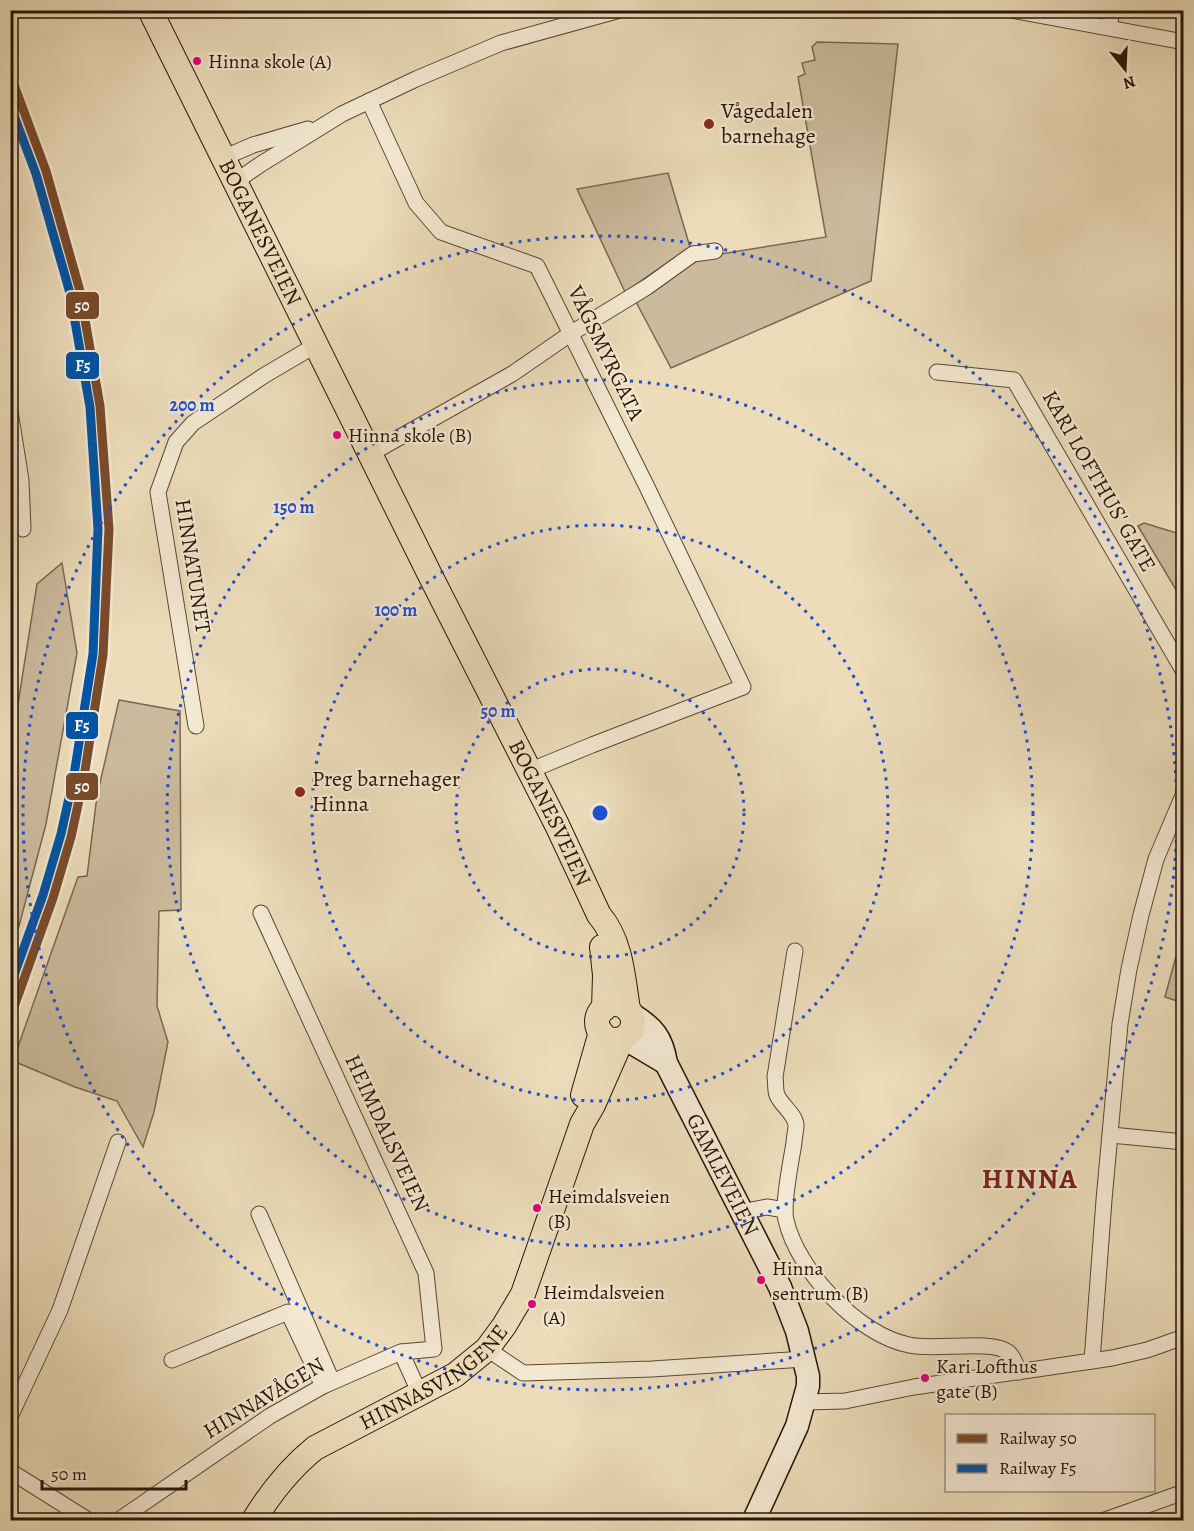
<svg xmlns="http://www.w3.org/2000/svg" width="1194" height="1531" font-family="Alegreya,serif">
	<rect width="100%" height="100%" fill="#ecdcba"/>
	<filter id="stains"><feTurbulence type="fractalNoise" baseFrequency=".00333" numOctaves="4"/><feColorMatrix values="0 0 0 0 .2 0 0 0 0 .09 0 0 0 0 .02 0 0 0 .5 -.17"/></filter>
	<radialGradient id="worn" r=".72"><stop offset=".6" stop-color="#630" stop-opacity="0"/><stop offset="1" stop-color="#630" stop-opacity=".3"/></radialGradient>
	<g fill="#cbba9c" stroke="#7a6852" stroke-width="1.5">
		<polygon points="817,42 898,44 871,281 671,368 635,300 702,257 826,237 798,77 805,74 802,63 815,60 812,47"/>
		<polygon points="668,173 690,247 625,292 577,189"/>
		<polygon points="1144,523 1183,535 1183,607 1175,588 1138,526"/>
		<polygon points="62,563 77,653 46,824 19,926 11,945 11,748 37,584"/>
		<polygon points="119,700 180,711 181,910 159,911 157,1006 168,1042 154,1112 143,1147 117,1101 75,1087 13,1061 78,877 87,876 97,796"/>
		<polygon points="1178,949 1183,952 1183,1003 1165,997"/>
	</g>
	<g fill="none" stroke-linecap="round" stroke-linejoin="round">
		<defs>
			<g id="street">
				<polyline points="1011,10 1184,42"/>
				<polyline points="1109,27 1112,10"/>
				<polyline points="369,101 416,203 441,232 537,266 647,487 743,687 592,745 541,766 530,773"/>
				<polyline points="223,158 253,145 308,129"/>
				<polyline points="235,182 261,164 342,114 416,79 501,43 620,10"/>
				<polyline points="937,372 1014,380 1184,672"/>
				<polyline points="10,411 21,480 23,529"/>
				<polyline points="370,454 512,374 570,334 647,287 693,254 715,251"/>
				<polyline points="196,726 158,492 176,442 193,423 265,375 316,345"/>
				<polyline points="261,913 426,1273 434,1349 401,1352"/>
				<path d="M795,951L775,1077C776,1082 775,1090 777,1095C781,1105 795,1114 796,1125C796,1131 794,1138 794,1143C791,1161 782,1206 786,1220C797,1270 858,1335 909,1345C933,1351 991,1339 1008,1352C1014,1357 1016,1365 1019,1372"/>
				<polyline points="1111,1135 1184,1142"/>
				<polyline points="740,1212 767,1207 785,1210"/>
				<polyline points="259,1214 332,1381"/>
				<polyline points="487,1349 523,1373 652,1369 805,1359"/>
				<polyline points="172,1360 288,1312 323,1386"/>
				<polyline points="1092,1361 1104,1200 1120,1024 1129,969 1141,915 1156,859 1184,793"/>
				<polyline points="804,1402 845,1401 914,1387 1112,1358 1147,1350 1184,1337"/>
				<polyline points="10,1417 60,1310 118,1142"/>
				<polyline points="10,1471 88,1520"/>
				<polyline points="119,1520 270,1416 323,1386 401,1352 420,1394"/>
				<polyline points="1105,1520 1184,1492"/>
			</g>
			<g id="secondary">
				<path id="s1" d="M631,1014C653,1027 662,1038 666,1063L780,1287L797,1331L808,1376V1386L797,1426L754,1520"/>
				<polyline points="624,1038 666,1063"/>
			</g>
			<g id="primary">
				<path id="s2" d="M150,10L430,575L557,825L599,915C621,940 623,977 628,1010"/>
				<polyline points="602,947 605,975 604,1009"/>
				<circle cx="615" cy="1022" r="18"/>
				<polyline points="583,1095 601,1032"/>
				<path id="s3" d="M254,1520C271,1492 289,1469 315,1448L455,1375L487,1349L504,1326L523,1294L582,1124L593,1105L622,1039"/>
			</g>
		</defs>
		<use href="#street" stroke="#5a4734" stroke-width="17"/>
		<use href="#secondary" stroke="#291508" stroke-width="25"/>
		<use href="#primary" stroke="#291508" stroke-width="26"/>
		<use href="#street" stroke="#f3e8d2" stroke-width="15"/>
		<use href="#secondary" stroke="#f3e8d2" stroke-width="22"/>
		<use href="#primary" stroke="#ecdcba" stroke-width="24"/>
		<defs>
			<polyline id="rail-1" points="10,74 46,171 80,291 100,406 109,529 103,655 84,777 71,837 53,898 10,1018"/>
			<polyline id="rail-2" points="10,105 36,174 70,293 90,407 98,529 93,654 74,775 61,834 43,895 10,986"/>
		</defs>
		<use href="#rail-1" stroke="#f3e8d2" stroke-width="14"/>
		<use href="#rail-2" stroke="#f3e8d2" stroke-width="14"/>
		<use href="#rail-1" stroke="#7a4b2a" stroke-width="9"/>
		<use href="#rail-2" stroke="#0054a6" stroke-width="9"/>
	</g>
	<g fill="none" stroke="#1d4ed8" stroke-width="3" stroke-dasharray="3 6">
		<circle cx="600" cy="813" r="144"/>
		<circle cx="600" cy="813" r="288"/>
		<circle cx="600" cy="813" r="433"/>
		<circle cx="600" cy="813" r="577"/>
	</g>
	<g fill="#e5007d" stroke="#f3e8d2" stroke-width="2">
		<circle cx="197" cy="61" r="5"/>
		<circle cx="337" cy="435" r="5"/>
		<circle cx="537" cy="1208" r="5"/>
		<circle cx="761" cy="1280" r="5"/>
		<circle cx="532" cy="1304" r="5"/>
		<circle cx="925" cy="1378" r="5"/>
	</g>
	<g fill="#8f2418" stroke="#f3e8d2" stroke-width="2">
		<circle cx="709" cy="124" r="6"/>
		<circle cx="300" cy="792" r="6"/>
	</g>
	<g text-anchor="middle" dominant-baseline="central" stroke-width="4.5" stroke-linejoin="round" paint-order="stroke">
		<g font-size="20" fill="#291508" stroke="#f3e8d2" text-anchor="start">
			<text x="208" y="61">Hinna skole (A)</text>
			<text x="348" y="435">Hinna skole (B)</text>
			<text x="548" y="1196">Heimdalsveien<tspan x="548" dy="25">(B)</tspan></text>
			<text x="772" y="1268">Hinna<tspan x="772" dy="25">sentrum (B)</tspan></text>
			<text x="543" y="1292">Heimdalsveien<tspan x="543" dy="25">(A)</tspan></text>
			<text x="936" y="1366">Kari Lofthus<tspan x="936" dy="25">gate (B)</tspan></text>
		</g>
		<g font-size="22" fill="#291508" stroke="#f3e8d2" text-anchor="start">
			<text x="721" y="111">Vågedalen<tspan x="721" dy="25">barnehage</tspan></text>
			<text x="312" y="779">Preg barnehager<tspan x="312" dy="25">Hinna</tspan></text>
		</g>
		<g font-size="22" fill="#291508" stroke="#f3e8d2">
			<text stroke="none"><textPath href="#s2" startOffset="248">BOGANESVEIEN</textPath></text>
			<text transform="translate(606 353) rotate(64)">VÅGSMYRGATA</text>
			<text transform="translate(1099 481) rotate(60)">KARI LOFTHUS' GATE</text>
			<text transform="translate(193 566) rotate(81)">HINNATUNET</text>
			<text stroke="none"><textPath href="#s2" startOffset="897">BOGANESVEIEN</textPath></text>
			<text transform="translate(387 1133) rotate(65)">HEIMDALSVEIEN</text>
			<text stroke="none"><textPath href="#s1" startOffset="188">GAMLEVEIEN</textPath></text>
			<text stroke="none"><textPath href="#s3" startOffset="234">HINNASVINGENE</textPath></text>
			<text transform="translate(264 1398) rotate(-31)">HINNAVÅGEN</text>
		</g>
		<g font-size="28" font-weight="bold" letter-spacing="1.5" fill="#7a1f14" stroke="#f3e8d2">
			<text x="1030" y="1179">HINNA</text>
		</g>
	</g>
	<circle cx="600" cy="813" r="9" fill="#1d4ed8" stroke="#f3e8d2" stroke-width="3"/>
	<g font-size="18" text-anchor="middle" font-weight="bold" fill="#1d4ed8" stroke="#f3e8d2" stroke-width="4.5" stroke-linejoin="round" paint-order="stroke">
		<text x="192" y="411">200 m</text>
		<text x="294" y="513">150 m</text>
		<text x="396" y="616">100 m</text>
		<text x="498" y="717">50 m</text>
	</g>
	<g stroke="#f3e8d2" stroke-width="2">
		<rect x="65" y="291" width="35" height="29" rx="6" fill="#7a4b2a"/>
		<rect x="65" y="351" width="35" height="29" rx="6" fill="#0054a6"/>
		<rect x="65" y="711" width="34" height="29" rx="6" fill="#0054a6"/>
		<rect x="65" y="772" width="34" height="29" rx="6" fill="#7a4b2a"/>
	</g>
	<g font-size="16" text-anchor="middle" font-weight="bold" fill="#fff">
		<text x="82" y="311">50</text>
		<text x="83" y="371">F5</text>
		<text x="82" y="731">F5</text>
		<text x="82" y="792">50</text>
	</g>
	<rect width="1194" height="1531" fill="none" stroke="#ecdcba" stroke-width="36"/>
	<rect x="12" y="12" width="1170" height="1507" fill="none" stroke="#291508" stroke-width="3"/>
	<rect x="18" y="18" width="1158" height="1495" fill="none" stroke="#291508" stroke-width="1.5"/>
	<rect x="945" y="1414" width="210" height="78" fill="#f3e8d2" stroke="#a29481" stroke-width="1.5"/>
	<rect x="957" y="1434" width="30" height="9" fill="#7a4b2a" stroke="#a29481" stroke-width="1.5"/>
	<text x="999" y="1444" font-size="18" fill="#291508">Railway 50</text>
	<rect x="957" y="1464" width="30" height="9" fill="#0054a6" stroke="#a29481" stroke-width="1.5"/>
	<text x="999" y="1474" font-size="18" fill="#291508">Railway F5</text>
	<g transform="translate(1125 69) rotate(162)" stroke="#f3e8d2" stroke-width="4.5" paint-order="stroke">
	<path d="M0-4.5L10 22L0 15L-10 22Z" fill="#291508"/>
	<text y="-9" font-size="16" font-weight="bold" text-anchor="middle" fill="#291508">N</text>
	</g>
	<path d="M42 1480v9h144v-9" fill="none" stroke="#291508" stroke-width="3"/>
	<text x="51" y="1480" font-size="18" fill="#291508" stroke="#f3e8d2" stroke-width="4.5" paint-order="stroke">50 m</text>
	<rect width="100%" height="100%" filter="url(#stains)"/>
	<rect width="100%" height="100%" fill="url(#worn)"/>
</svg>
